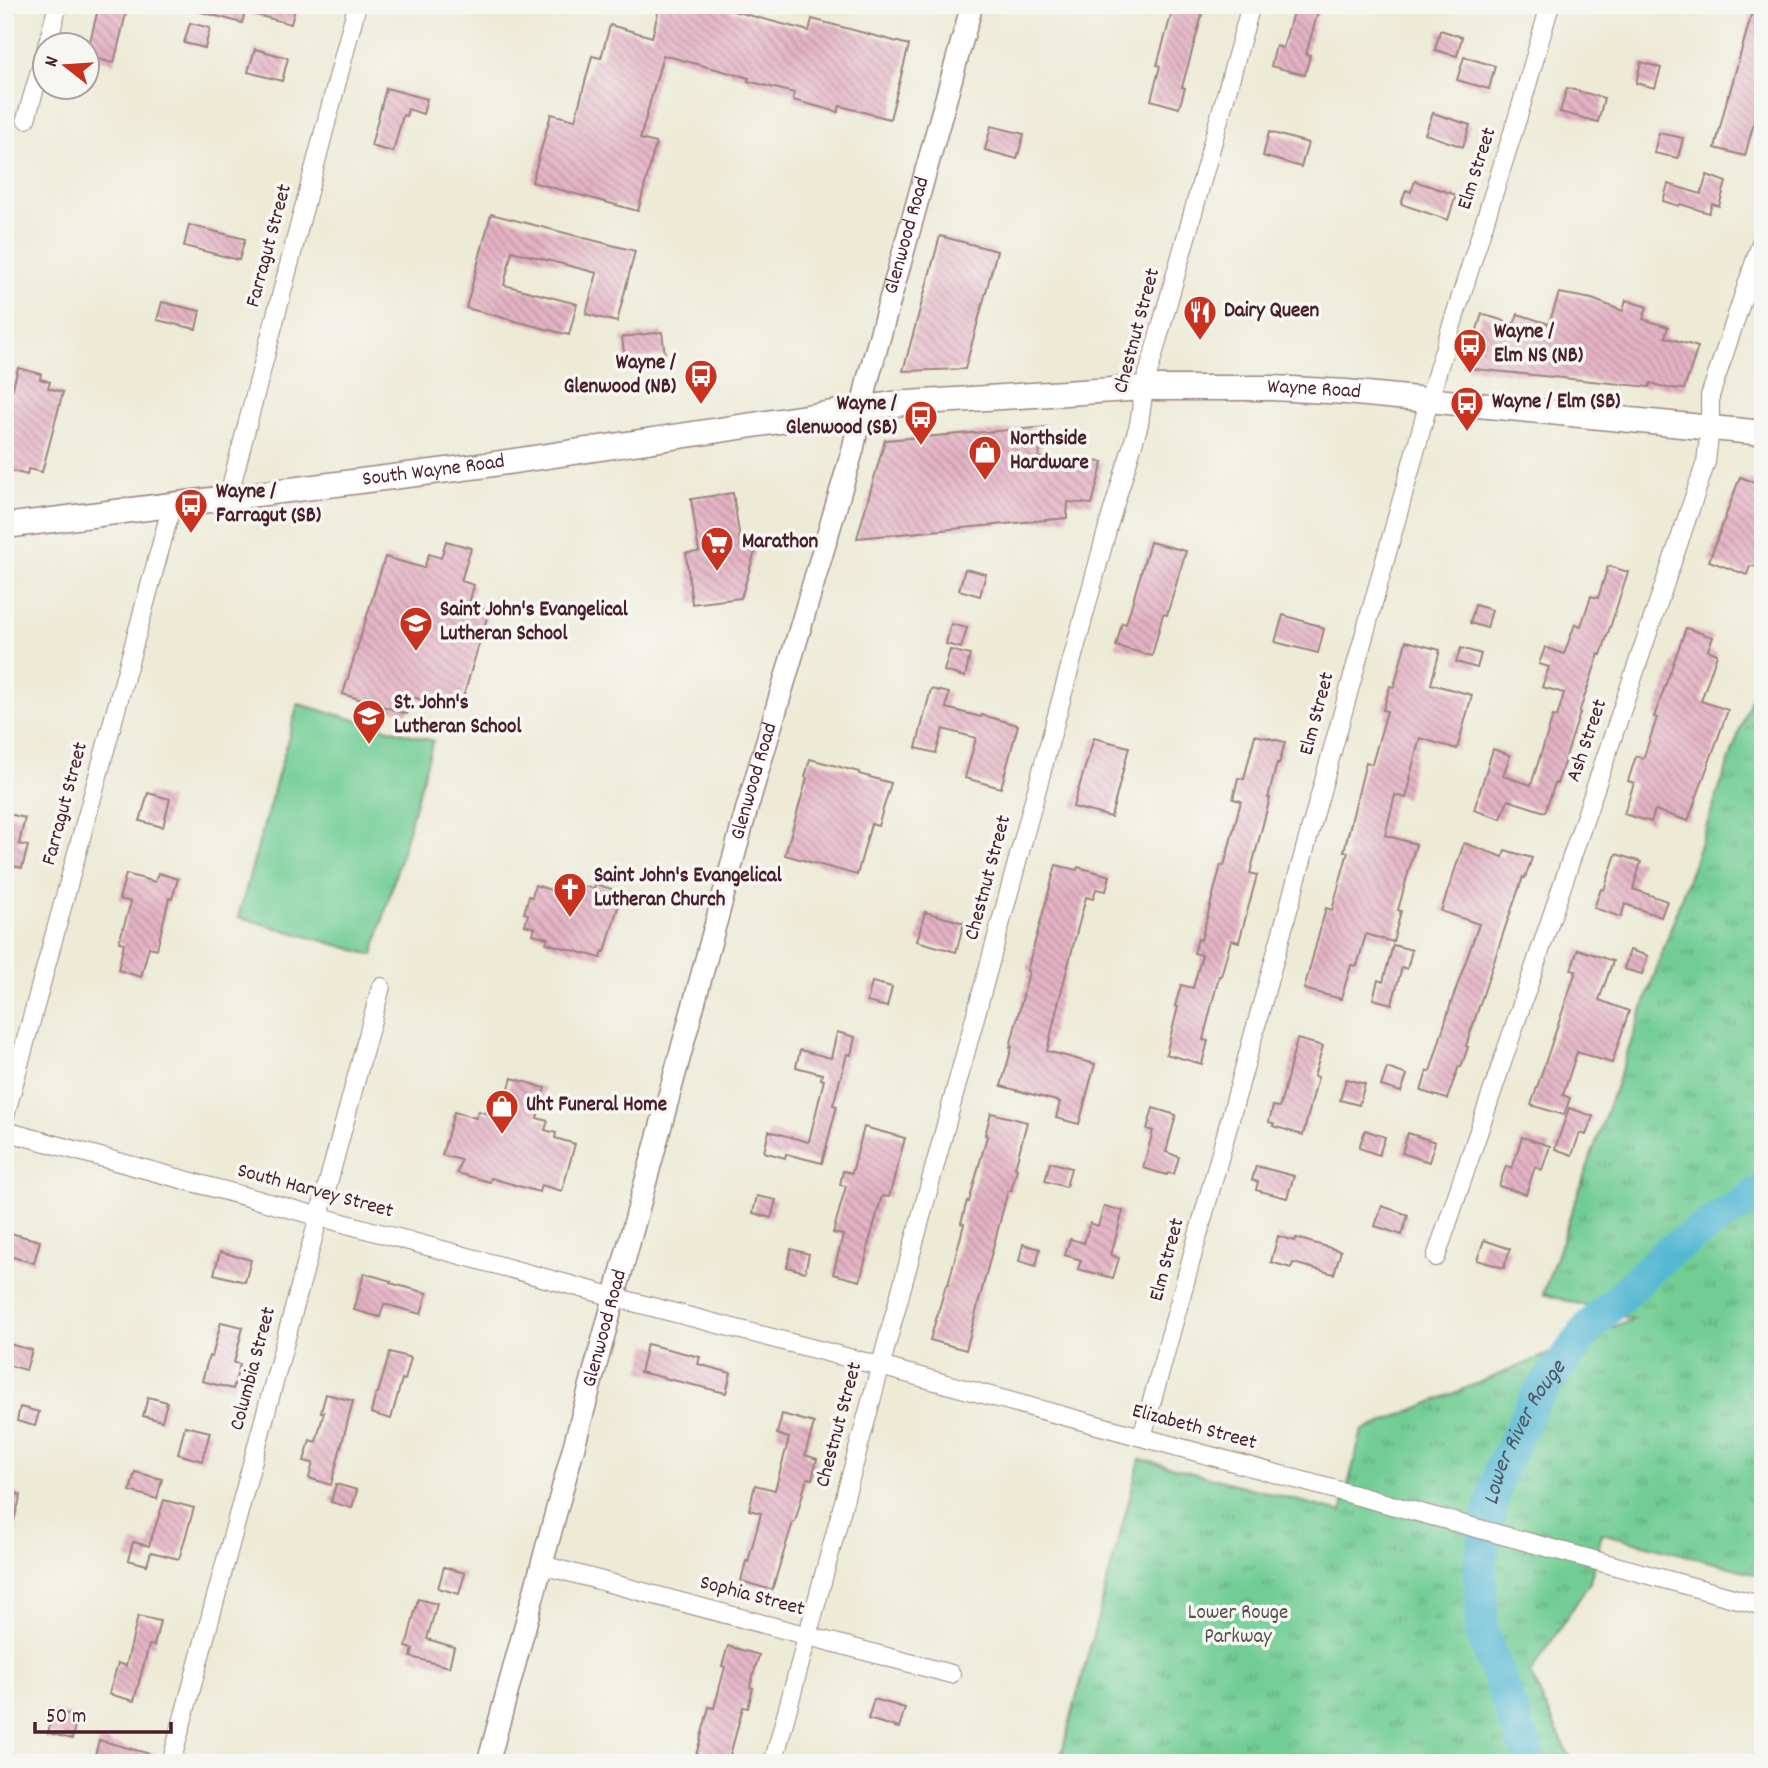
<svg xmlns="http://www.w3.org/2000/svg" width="1768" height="1768" font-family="Dekko,sans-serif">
	<defs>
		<pattern id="park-tufts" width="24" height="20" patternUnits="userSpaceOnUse" patternTransform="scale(1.75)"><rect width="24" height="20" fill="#72cd94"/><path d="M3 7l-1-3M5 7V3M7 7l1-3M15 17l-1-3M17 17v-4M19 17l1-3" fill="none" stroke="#60a679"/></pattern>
		<pattern id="building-back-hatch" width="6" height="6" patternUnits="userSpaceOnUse" patternTransform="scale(1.75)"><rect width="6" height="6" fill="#e4b3c4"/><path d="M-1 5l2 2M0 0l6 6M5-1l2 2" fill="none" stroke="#bb919f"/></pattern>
	</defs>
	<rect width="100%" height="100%" fill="#f6f6f2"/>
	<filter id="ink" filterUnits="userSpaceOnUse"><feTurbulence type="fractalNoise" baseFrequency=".0143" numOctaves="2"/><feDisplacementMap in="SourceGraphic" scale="14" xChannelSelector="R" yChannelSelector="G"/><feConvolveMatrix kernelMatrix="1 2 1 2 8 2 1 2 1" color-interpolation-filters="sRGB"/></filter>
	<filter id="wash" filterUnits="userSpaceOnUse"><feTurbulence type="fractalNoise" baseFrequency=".00686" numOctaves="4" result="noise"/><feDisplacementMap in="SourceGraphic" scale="28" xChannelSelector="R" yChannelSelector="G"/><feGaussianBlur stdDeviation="1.57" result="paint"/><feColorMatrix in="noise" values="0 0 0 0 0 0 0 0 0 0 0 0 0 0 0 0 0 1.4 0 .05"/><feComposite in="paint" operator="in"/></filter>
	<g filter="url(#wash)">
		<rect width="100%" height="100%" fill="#edead5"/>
		<polygon fill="url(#park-tufts)" stroke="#5e7660" stroke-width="2" points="1763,664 1763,1576 1602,1533 1590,1582 1530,1674 1573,1763 1059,1763 1140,1459 1341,1512 1362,1431 1633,1319 1543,1294"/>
		<polygon fill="#72cd94" stroke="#5e7660" stroke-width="2" points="298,704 433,741 373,955 238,917"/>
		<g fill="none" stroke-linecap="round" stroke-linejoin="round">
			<path stroke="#54b8d3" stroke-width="33" id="s1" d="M1531,1763L1482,1632L1480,1562L1492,1502L1500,1470L1535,1399L1590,1326L1665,1254L1763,1190"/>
		</g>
		<g id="blocks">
			<g fill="url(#building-back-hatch)">
				<polygon points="99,5 128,5 114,63 88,57 88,50"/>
				<polygon points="195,5 296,5 291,24 245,12 242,23 194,10"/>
				<polygon points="660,5 681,5 694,9 695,5 710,5 809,31 812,19 909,45 890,119 840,106 838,112 793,100 794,93 748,81 749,78 663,55 640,139 656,143 638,211 532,182 551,114 575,120 592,56 601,58 610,25 652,37"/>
				<polygon points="1174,5 1196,5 1204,8 1182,87 1185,88 1179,108 1151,100 1160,66 1157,65"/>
				<polygon points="1295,5 1320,5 1306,54 1310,55 1305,75 1271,66 1276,46 1283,48"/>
				<polygon points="1754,5 1763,5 1763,88 1745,156 1715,148 1728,95 1729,95"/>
				<polygon points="190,23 210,28 205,48 184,43"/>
				<polygon points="1440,30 1462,37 1457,56 1435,50"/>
				<polygon points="255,49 288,58 282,81 248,72"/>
				<polygon points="1464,57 1495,66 1489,89 1457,80"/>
				<polygon points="1641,62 1661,68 1655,88 1636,83"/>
				<polygon points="386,88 427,99 423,114 408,109 406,116 403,115 393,152 371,146"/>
				<polygon points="1567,88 1604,98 1598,122 1560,112"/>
				<polygon points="1433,113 1470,125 1463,147 1425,134"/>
				<polygon points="991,126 1024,134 1017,159 985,150"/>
				<polygon points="1269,132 1308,143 1301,167 1263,156"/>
				<polygon points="1659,133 1683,138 1678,158 1654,153"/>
				<polygon points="1707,175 1726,182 1719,206 1712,204 1709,213 1680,204 1679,206 1663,201 1668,184 1701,194"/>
				<polygon points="1415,181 1456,195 1448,220 1401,204 1406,190 1411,192"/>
				<polygon points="491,214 635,251 617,322 586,314 597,273 512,251 504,285 577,304 569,335 466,308"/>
				<polygon points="189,225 245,239 239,260 184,246"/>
				<polygon points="940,236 997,251 965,369 903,371"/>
				<polygon points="1559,293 1592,299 1623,311 1626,300 1647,307 1643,319 1668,327 1665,337 1698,347 1684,389 1667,388 1651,383 1649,387 1465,368 1482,314 1514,324 1518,314 1549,324"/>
				<polygon points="162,302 200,311 196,329 157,320"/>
				<polygon points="662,332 665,355 625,360 622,337"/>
				<polygon points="18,368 41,374 40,379 50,382 48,388 63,392 42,472 28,469 27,475 5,469 5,418"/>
				<polygon points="1047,427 1038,458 1103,462 1092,504 1068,502 1067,518 857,538 885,440"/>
				<polygon points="1740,477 1763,485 1763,567 1750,566 1747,575 1709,561"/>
				<polygon points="733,493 741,547 757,545 741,598 692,604 686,553 699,552 691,499"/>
				<polygon points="446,541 471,548 461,581 474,585 469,604 489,611 459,711 412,697 407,714 343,694 385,557 424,568 429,554 441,558"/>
				<polygon points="1150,542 1186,551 1167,615 1163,614 1152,656 1116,646 1122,623 1126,624"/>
				<polygon points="1608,566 1628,572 1601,655 1599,654 1579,713 1580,713 1557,784 1555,783 1545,812 1508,800 1501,819 1474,810 1493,749 1510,755 1503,776 1531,785 1553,716 1557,717 1564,693 1542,687 1549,667 1539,664 1545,647 1564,654 1575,624 1581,626 1591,596 1598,598"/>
				<polygon points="965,569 986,574 980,596 959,590"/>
				<polygon points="1475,605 1492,610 1487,628 1470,623"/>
				<polygon points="1283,615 1319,626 1319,627 1324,629 1318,653 1275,642"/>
				<polygon points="951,624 967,628 961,648 946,644"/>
				<polygon points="1686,628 1713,637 1708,650 1717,654 1701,701 1728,710 1688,821 1655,810 1651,822 1624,814 1634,783 1628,781 1636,756 1643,759 1657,718 1654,717"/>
				<polygon points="1406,641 1440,650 1431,684 1472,695 1457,749 1420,738 1409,779 1411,779 1406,798 1395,795 1385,835 1416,844 1398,910 1401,911 1393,942 1366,934 1357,966 1351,965 1341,999 1304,989 1326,908 1332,910 1348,852 1344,851 1366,762 1372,764 1387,711 1383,710 1390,686 1394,687"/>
				<polygon points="1461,648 1481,654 1477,668 1456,662"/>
				<polygon points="950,650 970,655 965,677 944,671"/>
				<polygon points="931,689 949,693 946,708 981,717 982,715 1018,725 1001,788 965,778 976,738 943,729 936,753 916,748"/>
				<polygon points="1255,735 1285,742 1279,764 1277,763 1268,798 1270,798 1250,873 1257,875 1239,942 1231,940 1221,976 1219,976 1203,1040 1208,1041 1202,1064 1166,1054 1178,1007 1175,1006 1181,985 1193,988 1202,955 1194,953 1198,939 1201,940 1221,865 1224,866 1241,801 1233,799 1238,778 1244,779"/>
				<polygon points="1094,738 1129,747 1111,817 1073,807"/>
				<polygon points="810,759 859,772 859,774 891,783 878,826 871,824 857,875 785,855 807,778 805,777"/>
				<polygon points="148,793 170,799 163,827 140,821"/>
				<polygon points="5,813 25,818 19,844 28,846 22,868 13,866 10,876 5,875"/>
				<polygon points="1464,843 1503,857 1505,850 1532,858 1525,878 1523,877 1506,925 1466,1046 1468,1047 1461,1067 1459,1066 1447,1099 1421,1091 1427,1071 1430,1072 1451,1003 1479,924 1441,911"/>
				<polygon points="1616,854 1641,862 1633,889 1667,901 1661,917 1625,904 1621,917 1594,908 1601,889 1604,890"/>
				<polygon points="1056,865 1077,870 1078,867 1110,876 1106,891 1096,889 1093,899 1086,897 1059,1000 1047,1051 1095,1064 1079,1124 1056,1118 1060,1102 1001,1086 1012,1047 1010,1047 1029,972 1027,971"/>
				<polygon points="158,873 178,879 172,899 169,898 157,949 149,947 141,977 118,970 124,943 119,942 131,902 119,899 126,874 155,882"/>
				<polygon points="557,879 594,889 595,884 618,891 616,899 620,900 605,952 603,951 601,958 546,943 548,938 533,934 535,928 525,925 528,914 524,913 529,896 532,897 535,885 554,891"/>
				<polygon points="925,912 964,923 956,952 917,941"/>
				<polygon points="1393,945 1412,950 1407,969 1402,967 1392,1004 1373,999 1378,980 1383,982"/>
				<polygon points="1578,949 1613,961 1599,1000 1629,1011 1612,1063 1577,1052 1563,1095 1570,1098 1564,1115 1531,1105 1576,971 1571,970"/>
				<polygon points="1630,950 1648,956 1642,974 1624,969"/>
				<polygon points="872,982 892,987 887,1007 867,1002"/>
				<polygon points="837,1032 855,1037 851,1055 847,1054 833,1105 837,1106 822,1163 786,1154 785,1158 764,1152 769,1131 808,1142 809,1141 824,1080 821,1079 822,1074 796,1067 800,1050 831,1058"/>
				<polygon points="1297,1039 1323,1046 1314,1076 1318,1077 1303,1135 1273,1126 1274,1124 1269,1122 1273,1106 1279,1107 1280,1106"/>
				<polygon points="1387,1068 1407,1075 1401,1092 1381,1086"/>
				<polygon points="512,1078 545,1088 537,1118 548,1121 545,1130 556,1133 555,1138 575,1144 562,1191 541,1185 539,1192 491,1178 490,1182 457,1173 461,1160 442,1155 454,1112 476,1118 478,1111 489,1114 491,1105 503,1108"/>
				<polygon points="1346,1079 1365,1084 1359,1105 1340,1100"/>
				<polygon points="1153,1108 1176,1115 1166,1152 1179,1157 1174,1174 1168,1173 1167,1175 1143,1168 1153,1131 1147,1129"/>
				<polygon points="1569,1108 1593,1116 1586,1135 1580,1133 1572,1155 1555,1149"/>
				<polygon points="991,1113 1027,1122 1015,1168 1017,1169 1011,1191 1008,1191 966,1350 930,1340 946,1285 948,1285 964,1224 961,1223 967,1201 969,1202 987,1136 985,1135"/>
				<polygon points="864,1127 905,1138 889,1197 882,1196 867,1249 868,1250 860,1281 833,1274 843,1235 833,1233 846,1186 840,1185 843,1171 852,1173"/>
				<polygon points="1365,1130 1385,1137 1379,1155 1359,1148"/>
				<polygon points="1408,1133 1435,1142 1429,1162 1402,1153"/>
				<polygon points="1522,1137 1550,1146 1542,1170 1535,1167 1526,1194 1499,1186 1506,1166 1512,1168"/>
				<polygon points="1050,1162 1071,1168 1066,1187 1045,1181"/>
				<polygon points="1256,1166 1294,1176 1287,1198 1256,1190 1258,1182 1252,1180"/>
				<polygon points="757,1196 776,1200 771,1218 753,1213"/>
				<polygon points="1104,1206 1123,1211 1111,1255 1119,1258 1113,1278 1078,1269 1081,1260 1065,1255 1070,1239 1084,1243 1090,1223 1098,1226"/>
				<polygon points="1382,1206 1408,1215 1402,1235 1375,1226"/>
				<polygon points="10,1233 40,1241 34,1263 5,1255"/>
				<polygon points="1278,1236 1295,1241 1296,1238 1341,1251 1334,1274 1293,1263 1291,1268 1271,1262"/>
				<polygon points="1484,1240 1510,1249 1504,1268 1477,1260"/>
				<polygon points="1023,1244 1040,1249 1036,1266 1019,1261"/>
				<polygon points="791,1249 809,1254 805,1272 787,1267"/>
				<polygon points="220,1252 251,1260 245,1282 214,1274"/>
				<polygon points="364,1273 391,1281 390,1283 427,1293 421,1314 384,1304 380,1317 354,1310"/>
				<polygon points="221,1322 243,1327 234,1363 240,1364 233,1389 202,1381 209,1356 212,1357"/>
				<polygon points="5,1343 32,1350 26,1370 5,1364"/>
				<polygon points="647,1344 700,1357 698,1364 731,1373 726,1393 640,1372"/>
				<polygon points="390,1352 411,1358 405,1380 402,1379 391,1419 371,1413 376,1393 378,1393"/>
				<polygon points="326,1394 353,1401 331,1485 309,1478 313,1463 304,1461 310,1440 316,1442 324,1412 321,1412"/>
				<polygon points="148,1397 167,1402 162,1421 143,1416"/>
				<polygon points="20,1407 39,1412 35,1426 17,1421"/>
				<polygon points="782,1414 814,1423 805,1455 817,1459 812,1479 807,1478 795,1522 793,1522 772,1590 741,1581 746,1561 748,1562 761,1513 749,1510 755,1485 775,1490 789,1438 777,1434"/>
				<polygon points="185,1426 210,1432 202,1461 178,1454"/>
				<polygon points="135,1472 162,1479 157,1499 130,1491"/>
				<polygon points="336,1484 357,1490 352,1508 331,1502"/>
				<polygon points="5,1490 21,1495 10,1535 5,1535"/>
				<polygon points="164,1500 194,1508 179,1559 151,1552 147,1565 128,1560 133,1542 149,1546"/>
				<polygon points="444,1567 465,1573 459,1594 438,1588"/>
				<polygon points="418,1599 437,1604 427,1639 454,1647 449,1667 411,1657 413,1649 406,1647"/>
				<polygon points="138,1616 160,1621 154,1646 149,1645 134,1701 109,1694 118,1663 126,1666"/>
				<polygon points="728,1646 759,1655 750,1687 753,1688 748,1708 743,1707 728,1763 694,1763 709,1707 714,1708 725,1667 722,1666"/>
				<polygon points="874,1699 905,1708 899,1728 868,1719"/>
				<polygon points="54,1710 77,1717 72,1739 48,1733"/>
				<polygon points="99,1740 161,1757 160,1763 93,1763"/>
			</g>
		</g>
	</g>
	<g filter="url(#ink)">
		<use href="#blocks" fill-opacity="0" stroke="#9c8480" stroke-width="2"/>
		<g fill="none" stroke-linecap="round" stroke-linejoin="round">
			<defs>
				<g id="minor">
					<polyline points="47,46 58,5"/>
					<polyline points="26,119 46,50"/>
					<polyline points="228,498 357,5"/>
					<polyline points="5,1116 172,505"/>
					<polyline points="5,1131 633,1302 880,1366 1763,1606"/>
					<polyline points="1436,1257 1706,462 1710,428 1710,396 1763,237"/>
					<polyline points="1142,1437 1438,369 1519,113 1550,5"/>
					<polyline points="542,1565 951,1674"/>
					<polyline points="171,1763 381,987"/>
					<polyline points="773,1763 1109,523 1139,424 1144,388 1251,5"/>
				</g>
				<g id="tertiary">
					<path id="s2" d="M488,1763L747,808L853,449L868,379L972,5"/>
				</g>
				<g id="secondary">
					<path id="s3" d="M5,526L487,465L892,404L1144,388H1273L1346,392L1763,433"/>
				</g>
			</defs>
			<use href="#minor" stroke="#9c8480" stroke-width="20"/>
			<use href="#tertiary" stroke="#9c8480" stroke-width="24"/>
			<use href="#secondary" stroke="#9c8480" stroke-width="27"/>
			<use href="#minor" stroke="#fff" stroke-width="18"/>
			<use href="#tertiary" stroke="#fff" stroke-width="21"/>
			<use href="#secondary" stroke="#fff" stroke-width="24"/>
		</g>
	</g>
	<defs>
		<symbol id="restaurant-pin" viewBox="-11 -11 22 30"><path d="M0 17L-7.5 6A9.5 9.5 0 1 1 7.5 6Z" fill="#c8321e" stroke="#f6f6f2"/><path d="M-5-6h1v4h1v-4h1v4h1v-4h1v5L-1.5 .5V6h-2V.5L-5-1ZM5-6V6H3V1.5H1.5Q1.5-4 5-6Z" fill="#fff"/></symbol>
		<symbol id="bus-pin" viewBox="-11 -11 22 30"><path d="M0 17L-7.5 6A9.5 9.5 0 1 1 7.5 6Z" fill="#c8321e" stroke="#f6f6f2"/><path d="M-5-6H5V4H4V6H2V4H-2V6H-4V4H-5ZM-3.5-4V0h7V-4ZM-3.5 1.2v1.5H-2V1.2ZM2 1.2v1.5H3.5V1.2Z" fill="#fff"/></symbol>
		<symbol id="shop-pin" viewBox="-11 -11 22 30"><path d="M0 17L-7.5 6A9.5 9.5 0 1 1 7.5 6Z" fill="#c8321e" stroke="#f6f6f2"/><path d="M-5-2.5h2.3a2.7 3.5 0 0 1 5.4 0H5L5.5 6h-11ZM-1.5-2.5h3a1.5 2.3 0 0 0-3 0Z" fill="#fff"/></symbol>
		<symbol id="supermarket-pin" viewBox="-11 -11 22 30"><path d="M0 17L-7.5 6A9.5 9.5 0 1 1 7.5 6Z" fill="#c8321e" stroke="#f6f6f2"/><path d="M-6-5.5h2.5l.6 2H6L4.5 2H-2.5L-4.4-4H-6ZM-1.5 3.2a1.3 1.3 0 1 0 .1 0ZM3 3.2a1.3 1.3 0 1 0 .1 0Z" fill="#fff"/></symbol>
		<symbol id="school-pin" viewBox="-11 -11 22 30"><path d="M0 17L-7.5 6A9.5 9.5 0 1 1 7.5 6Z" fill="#c8321e" stroke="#f6f6f2"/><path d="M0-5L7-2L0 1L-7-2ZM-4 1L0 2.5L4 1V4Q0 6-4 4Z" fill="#fff"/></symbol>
		<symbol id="church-pin" viewBox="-11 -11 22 30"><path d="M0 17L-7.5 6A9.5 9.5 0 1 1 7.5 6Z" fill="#c8321e" stroke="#f6f6f2"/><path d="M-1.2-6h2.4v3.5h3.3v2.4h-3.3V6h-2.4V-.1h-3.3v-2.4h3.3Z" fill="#fff"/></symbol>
	</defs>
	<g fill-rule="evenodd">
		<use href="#restaurant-pin" x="1181" y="293" width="38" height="52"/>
		<use href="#bus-pin" x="1451" y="326" width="38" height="52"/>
		<use href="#bus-pin" x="682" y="357" width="38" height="52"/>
		<use href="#bus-pin" x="1448" y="384" width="38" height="52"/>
		<use href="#bus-pin" x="902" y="398" width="38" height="52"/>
		<use href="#shop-pin" x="966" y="433" width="38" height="52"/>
		<use href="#bus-pin" x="172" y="486" width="38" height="52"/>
		<use href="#supermarket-pin" x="698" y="524" width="38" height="52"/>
		<use href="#school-pin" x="397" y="604" width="38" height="52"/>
		<use href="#school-pin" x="350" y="697" width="38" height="52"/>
		<use href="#church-pin" x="551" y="870" width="38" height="52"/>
		<use href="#shop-pin" x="483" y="1087" width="38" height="52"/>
	</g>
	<g text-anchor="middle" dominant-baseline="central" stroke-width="7" stroke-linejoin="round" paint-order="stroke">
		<g font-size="21" fill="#4a1f2b" stroke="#f6f6f2">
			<text transform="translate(1478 169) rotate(-72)">Elm Street</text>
			<text stroke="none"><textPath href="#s2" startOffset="1584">Glenwood Road</textPath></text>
			<text transform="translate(270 246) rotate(-75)">Farragut Street</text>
			<text transform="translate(1138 331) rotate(-75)">Chestnut Street</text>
			<text stroke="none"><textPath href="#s3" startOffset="1318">Wayne Road</textPath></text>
			<text stroke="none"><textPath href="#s3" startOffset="432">South Wayne Road</textPath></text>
			<text transform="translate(1318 714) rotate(-75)">Elm Street</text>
			<text transform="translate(1588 741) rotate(-71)">Ash Street</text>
			<text stroke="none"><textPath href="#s2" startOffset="1017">Glenwood Road</textPath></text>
			<text transform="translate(66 804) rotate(-75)">Farragut Street</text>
			<text transform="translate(989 878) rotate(-75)">Chestnut Street</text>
			<text transform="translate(315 1192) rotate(15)">South Harvey Street</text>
			<text transform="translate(1168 1260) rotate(-75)">Elm Street</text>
			<text stroke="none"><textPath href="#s2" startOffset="450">Glenwood Road</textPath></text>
			<text transform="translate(254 1369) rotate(-75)">Columbia Street</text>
			<text transform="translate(840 1425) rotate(-75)">Chestnut Street</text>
			<text transform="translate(1194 1428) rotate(15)">Elizabeth Street</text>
			<text transform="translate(752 1597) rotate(15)">Sophia Street</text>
		</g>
		<g font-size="21" font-weight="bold" fill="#4a1f2b" stroke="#f6f6f2" text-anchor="start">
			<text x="1224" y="312">Dairy Queen</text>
			<text x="1494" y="333">Wayne /<tspan x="1494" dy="24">Elm NS (NB)</tspan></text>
			<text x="676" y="364" text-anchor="end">Wayne /<tspan x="676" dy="24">Glenwood (NB)</tspan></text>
			<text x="1492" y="403">Wayne / Elm (SB)</text>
			<text x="897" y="405" text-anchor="end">Wayne /<tspan x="897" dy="24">Glenwood (SB)</tspan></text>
			<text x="1010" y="440">Northside<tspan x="1010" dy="24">Hardware</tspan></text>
			<text x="216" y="493">Wayne /<tspan x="216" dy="24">Farragut (SB)</tspan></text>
			<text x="742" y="543">Marathon</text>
			<text x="440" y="611">Saint John's Evangelical<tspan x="440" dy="24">Lutheran School</tspan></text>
			<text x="394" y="704">St. John's<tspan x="394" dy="24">Lutheran School</tspan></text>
			<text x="594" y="877">Saint John's Evangelical<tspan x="594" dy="24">Lutheran Church</tspan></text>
			<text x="526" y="1106">Uht Funeral Home</text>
		</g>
		<g font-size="21" fill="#56534a" stroke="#f6f6f2">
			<text x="1238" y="1614">Lower Rouge<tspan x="1238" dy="24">Parkway</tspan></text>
		</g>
		<g font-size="23" font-style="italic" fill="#4e5566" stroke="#f6f6f2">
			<text stroke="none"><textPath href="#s1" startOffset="348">Lower River Rouge</textPath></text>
		</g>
	</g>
	<rect width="1768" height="1768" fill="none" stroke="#f6f6f2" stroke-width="28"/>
	<g transform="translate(66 66) rotate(287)"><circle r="33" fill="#f6f6f2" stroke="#b1a0a2" stroke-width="2"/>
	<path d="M0-5L12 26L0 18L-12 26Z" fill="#c8321e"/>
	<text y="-10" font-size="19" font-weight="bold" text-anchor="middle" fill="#4a1f2b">N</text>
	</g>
	<path d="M35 1722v10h136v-10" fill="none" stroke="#4a1f2b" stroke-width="3.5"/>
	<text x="46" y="1722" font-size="21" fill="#4a1f2b" stroke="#f6f6f2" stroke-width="5" paint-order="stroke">50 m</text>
</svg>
